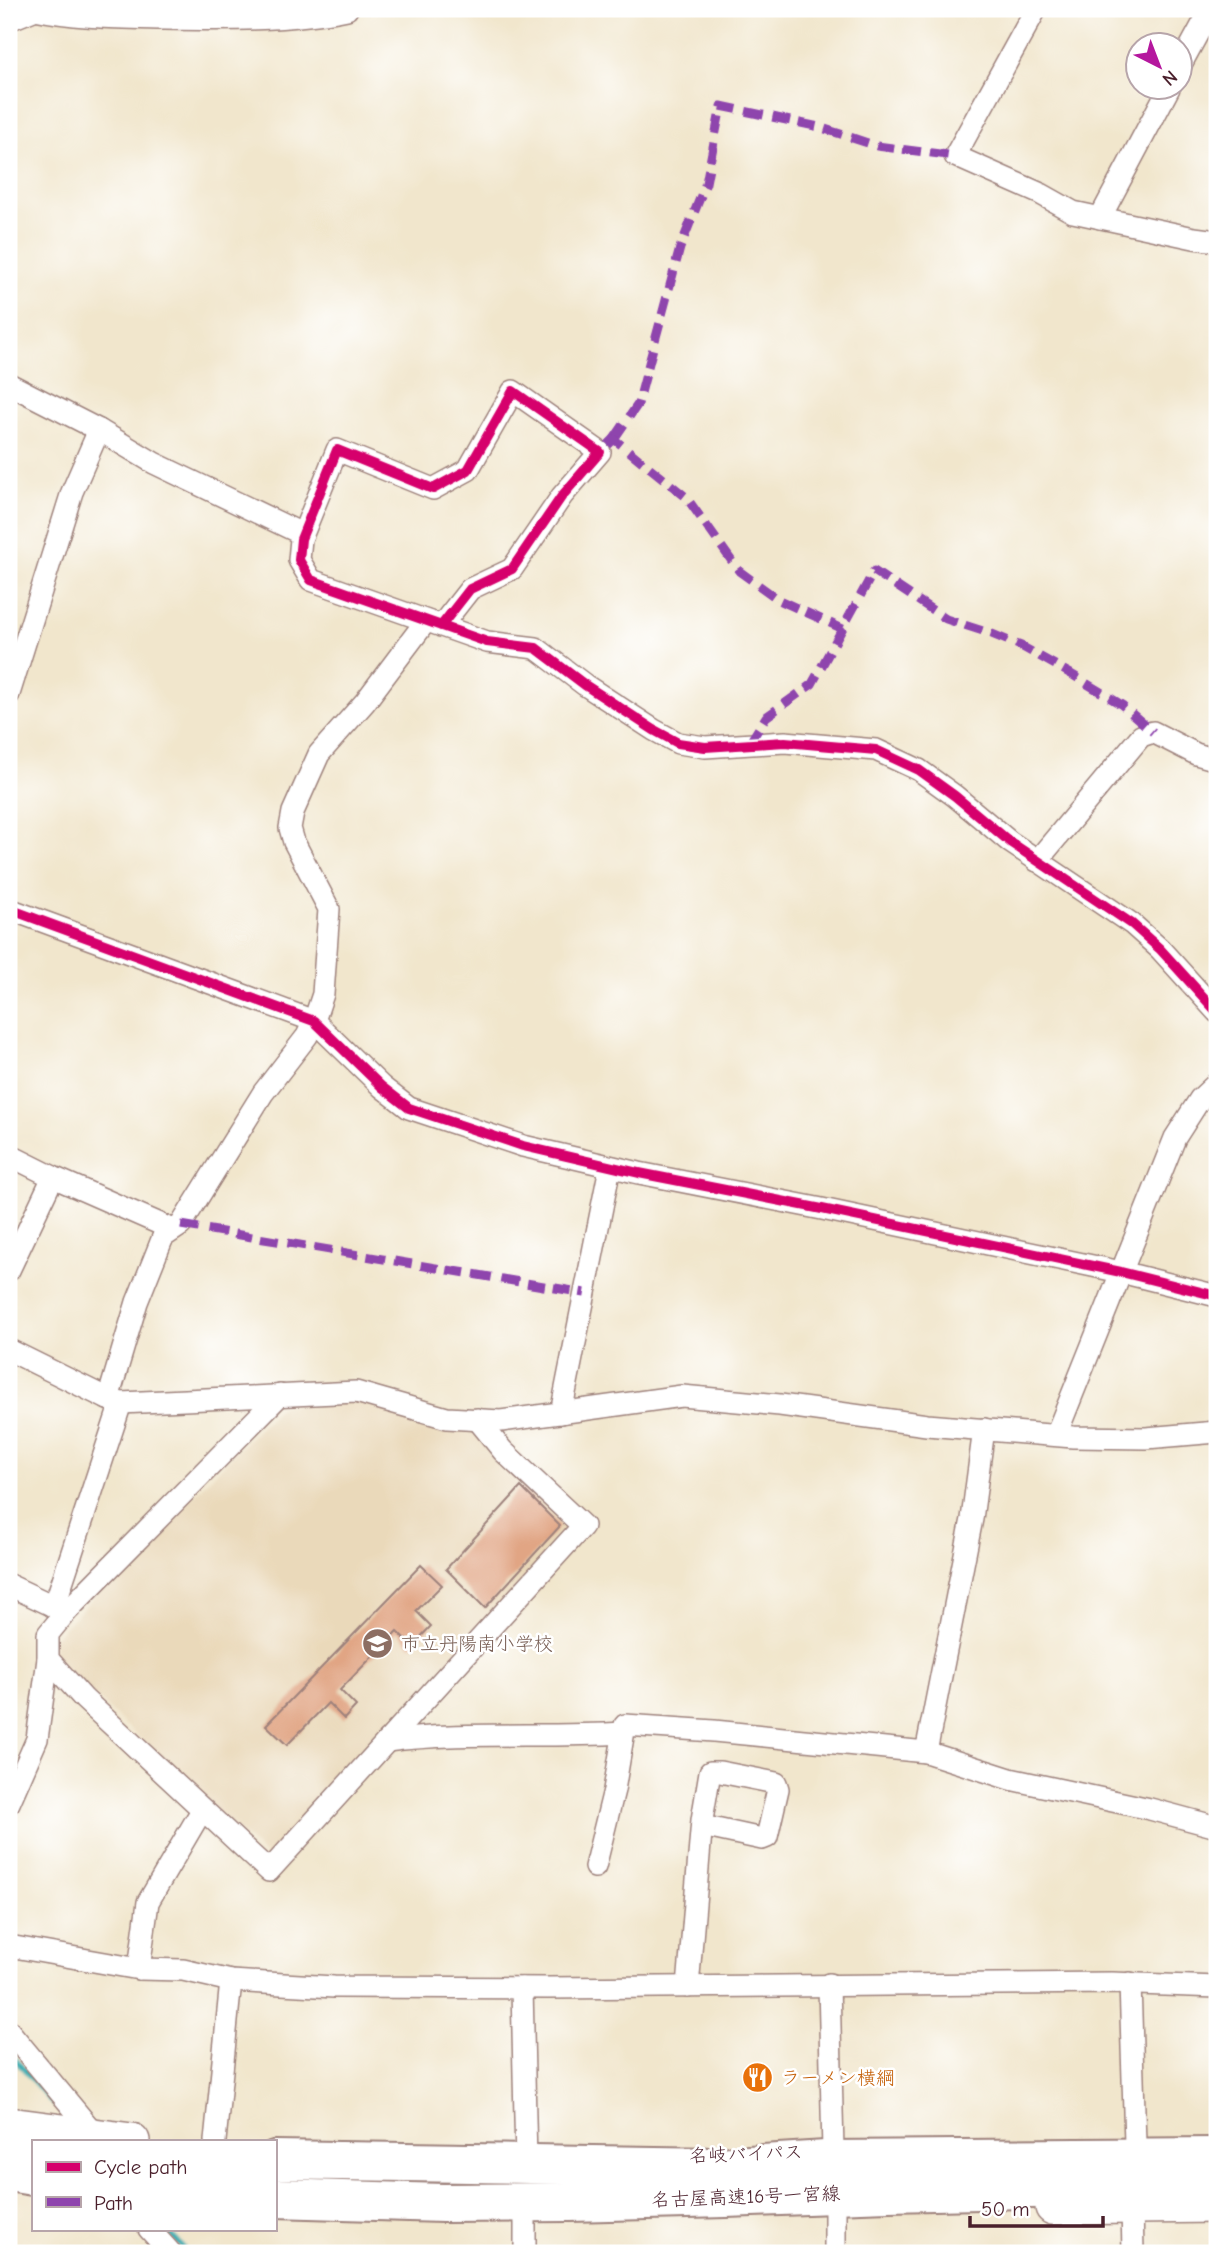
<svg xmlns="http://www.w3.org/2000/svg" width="1226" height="2262" font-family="'Comic Neue','Klee One',sans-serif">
	<rect width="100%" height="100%" fill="#fff"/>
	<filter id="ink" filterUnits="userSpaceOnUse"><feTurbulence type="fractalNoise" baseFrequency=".0143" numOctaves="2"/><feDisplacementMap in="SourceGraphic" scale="14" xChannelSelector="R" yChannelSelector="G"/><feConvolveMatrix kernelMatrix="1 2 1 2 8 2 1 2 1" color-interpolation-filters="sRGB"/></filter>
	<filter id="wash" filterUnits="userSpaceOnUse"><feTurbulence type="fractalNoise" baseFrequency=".00686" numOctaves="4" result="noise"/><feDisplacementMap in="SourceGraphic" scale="28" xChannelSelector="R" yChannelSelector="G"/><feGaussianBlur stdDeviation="1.57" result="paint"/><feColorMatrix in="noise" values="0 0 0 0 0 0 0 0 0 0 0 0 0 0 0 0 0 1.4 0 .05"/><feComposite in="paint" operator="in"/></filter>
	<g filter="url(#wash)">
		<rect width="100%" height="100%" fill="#f1e6cc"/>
		<polygon fill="#ead9ba" points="363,1401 472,1426 572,1526 269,1859 53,1657 53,1639 282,1405"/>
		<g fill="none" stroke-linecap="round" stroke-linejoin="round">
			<g stroke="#3caeb4" stroke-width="5">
				<polyline points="9,2052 53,2104"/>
				<polyline points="165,2229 188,2253"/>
			</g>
		</g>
		<g id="blocks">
			<g fill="#e1a584">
				<polygon points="521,1487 560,1526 485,1608 446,1569"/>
				<polygon points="421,1565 442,1585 416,1611 431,1626 412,1646 397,1631 340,1690 356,1706 344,1719 328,1703 287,1745 266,1725"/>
			</g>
		</g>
	</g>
	<g filter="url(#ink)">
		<use href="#blocks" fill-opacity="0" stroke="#9e827c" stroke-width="2"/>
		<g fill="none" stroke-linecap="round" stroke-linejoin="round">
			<defs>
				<g id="minor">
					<path d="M35,9C77,18 121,18 164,19C223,20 289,21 347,9"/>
					<polyline points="1036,9 955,156 1041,194 1073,212 1194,238 1217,241"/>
					<polyline points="9,20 36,9"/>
					<polyline points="1180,66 1211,9"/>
					<polyline points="1100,218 1169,88"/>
					<polyline points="9,384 99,430 154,463 302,534"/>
					<polyline points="441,626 470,589 512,569 562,496 600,452 513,391 468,470 433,489 337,450 301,539 299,560 311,580 487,642 536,648 585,685 654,730 678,743 705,747 785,742 876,750 919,770 955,796 1010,842 1132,924 1160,949 1217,1012"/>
					<polyline points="9,694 72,492 99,430"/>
					<polyline points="1037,861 1141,736 1153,732 1196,754 1217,760"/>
					<polyline points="9,909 314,1021 382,1087 409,1108 523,1146 639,1173 822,1209 1121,1272 1217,1296"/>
					<polyline points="9,1155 53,1177 167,1227 137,1302 108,1399"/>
					<polyline points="163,1237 181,1225 263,1093 307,1036 314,1021 323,994 329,909 294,842 290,828 293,812 319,754 365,702 426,621"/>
					<polyline points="9,1270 53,1177"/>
					<polyline points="9,1350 108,1399 121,1403 356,1392 447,1418 501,1421 682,1396 780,1405 927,1425 1073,1437 1146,1438 1217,1432"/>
					<polyline points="561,1413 610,1167"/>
					<polyline points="1056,1435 1175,1138 1200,1099 1217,1083"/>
					<polyline points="9,1585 66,1612 280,1395"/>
					<polyline points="54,1607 121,1403"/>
					<polyline points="66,1612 48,1634 48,1659 84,1699 269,1871 583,1526 503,1451 477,1419"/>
					<path d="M387,1741C466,1731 544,1738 623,1733"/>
					<polyline points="926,1752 972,1519 984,1429"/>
					<polyline points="9,1803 37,1739 48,1659"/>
					<polyline points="595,1867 614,1790 625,1725 714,1731 926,1752 1010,1779 1150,1809 1217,1827"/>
					<polyline points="9,1946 139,1969 183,1970 231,1981 334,1987 548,1988 1112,1983 1217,1987"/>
					<polyline points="139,1969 148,1902 202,1810"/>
					<polyline points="1130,1983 1135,2143"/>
					<polyline points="829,1984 833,2151"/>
					<polyline points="688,1987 702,1820 710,1772 720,1772 776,1783 778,1789 767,1837 762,1839 702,1826"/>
					<polyline points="522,1988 526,2161"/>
					<polyline points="9,2031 98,2138"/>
					<polyline points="215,2141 231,1981"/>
					<polyline points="1132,2206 1133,2253"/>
					<polyline points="149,2229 171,2253"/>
					<polyline points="525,2253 525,2217"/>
					<polyline points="835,2253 835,2209"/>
				</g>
				<g id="trunk">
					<polyline points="9,2125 132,2141"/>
					<polyline points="1053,2207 1217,2205"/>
				</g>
				<g id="motorway">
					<polyline points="9,2136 39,2141"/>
					<polyline points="275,2160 717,2167 826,2160 1217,2157"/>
					<polyline points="9,2172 33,2176"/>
					<polyline points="275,2198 443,2203 570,2202 726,2198 888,2192 1217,2185"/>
				</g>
			</defs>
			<use href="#minor" stroke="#9e827c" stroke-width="24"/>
			<use href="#trunk" stroke="#9e827c" stroke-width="38"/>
			<use href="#motorway" stroke="#9e827c" stroke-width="42"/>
			<use href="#minor" stroke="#fff" stroke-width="21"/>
			<use href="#trunk" stroke="#fff" stroke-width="35"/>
			<use href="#motorway" stroke="#fff" stroke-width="38"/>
			<g stroke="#8e44ad" stroke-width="9" stroke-dasharray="18 9" stroke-linecap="butt">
				<polyline points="614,439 638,404 680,248 706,183 721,106 819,127 877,146 955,156"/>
				<polyline points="608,445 614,439 686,497 739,571 779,600 843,629"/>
				<polyline points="749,744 766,717 812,684 874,571 946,619 992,634 1021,646 1071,674 1122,705 1153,732"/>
				<polyline points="181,1225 585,1293"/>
			</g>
			<defs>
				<g id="cycleway">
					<polyline points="441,626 470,589 512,569 562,496 600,452 513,391 468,470 433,489 337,450 301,539 299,560 311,580 487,642 536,648 585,685 654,730 678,743 705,747 785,742 876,750 919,770 955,796 1010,842 1132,924 1160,949 1217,1012"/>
					<polyline points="9,909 314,1021 382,1087 409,1108 523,1146 639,1173 822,1209 1121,1272 1217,1296"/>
				</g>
			</defs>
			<use href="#cycleway" stroke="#fff" stroke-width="15"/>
			<use href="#cycleway" stroke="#d6006c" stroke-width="10"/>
		</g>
	</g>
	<defs>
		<symbol id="school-disc" viewBox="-11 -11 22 22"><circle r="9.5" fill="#8d6e63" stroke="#fff"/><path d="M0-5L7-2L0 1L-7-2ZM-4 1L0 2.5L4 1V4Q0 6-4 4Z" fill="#fff"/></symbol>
		<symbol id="restaurant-disc" viewBox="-11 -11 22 22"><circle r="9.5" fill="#e8710a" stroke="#fff"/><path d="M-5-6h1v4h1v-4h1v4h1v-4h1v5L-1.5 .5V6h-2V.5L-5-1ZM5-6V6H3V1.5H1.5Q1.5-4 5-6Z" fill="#fff"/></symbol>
	</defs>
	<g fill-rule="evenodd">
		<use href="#school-disc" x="360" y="1626" width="35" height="35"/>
		<use href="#restaurant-disc" x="740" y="2060" width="35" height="35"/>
	</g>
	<g text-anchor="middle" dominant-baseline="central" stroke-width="5" stroke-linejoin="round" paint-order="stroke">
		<g font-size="19" fill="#785e54" stroke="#fff" text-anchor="start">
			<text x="401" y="1644">市立丹陽南小学校</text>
		</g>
		<g font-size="19" fill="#c56008" stroke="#fff" text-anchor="start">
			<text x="781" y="2078">ラーメン横綱</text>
		</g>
		<g font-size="19" fill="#4a1f2b" stroke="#fff">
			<text transform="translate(746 2154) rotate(-2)">名岐バイパス</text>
			<text transform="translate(746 2197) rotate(-2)">名古屋高速16号一宮線</text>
		</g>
	</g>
	<rect width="1226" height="2262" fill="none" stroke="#fff" stroke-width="35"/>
	<rect x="32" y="2140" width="245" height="91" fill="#ffffff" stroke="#b7a5aa" stroke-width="2"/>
	<rect x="46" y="2162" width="35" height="10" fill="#d6006c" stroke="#b7a5aa" stroke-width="2"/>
	<text x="94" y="2174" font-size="21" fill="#4a1f2b">Cycle path</text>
	<rect x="46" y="2197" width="35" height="10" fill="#8e44ad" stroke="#b7a5aa" stroke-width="2"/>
	<text x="94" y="2210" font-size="21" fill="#4a1f2b">Path</text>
	<g transform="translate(1159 66) rotate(138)"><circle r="33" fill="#ffffff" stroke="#b7a5aa" stroke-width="2"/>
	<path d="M0-5L12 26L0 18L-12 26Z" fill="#b5179e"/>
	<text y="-10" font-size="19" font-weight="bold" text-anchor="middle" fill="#4a1f2b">N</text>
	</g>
	<path d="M970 2216v10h133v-10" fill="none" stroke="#4a1f2b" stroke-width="3.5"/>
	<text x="981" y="2216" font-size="21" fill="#4a1f2b" stroke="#ffffff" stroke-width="5" paint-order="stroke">50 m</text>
</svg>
